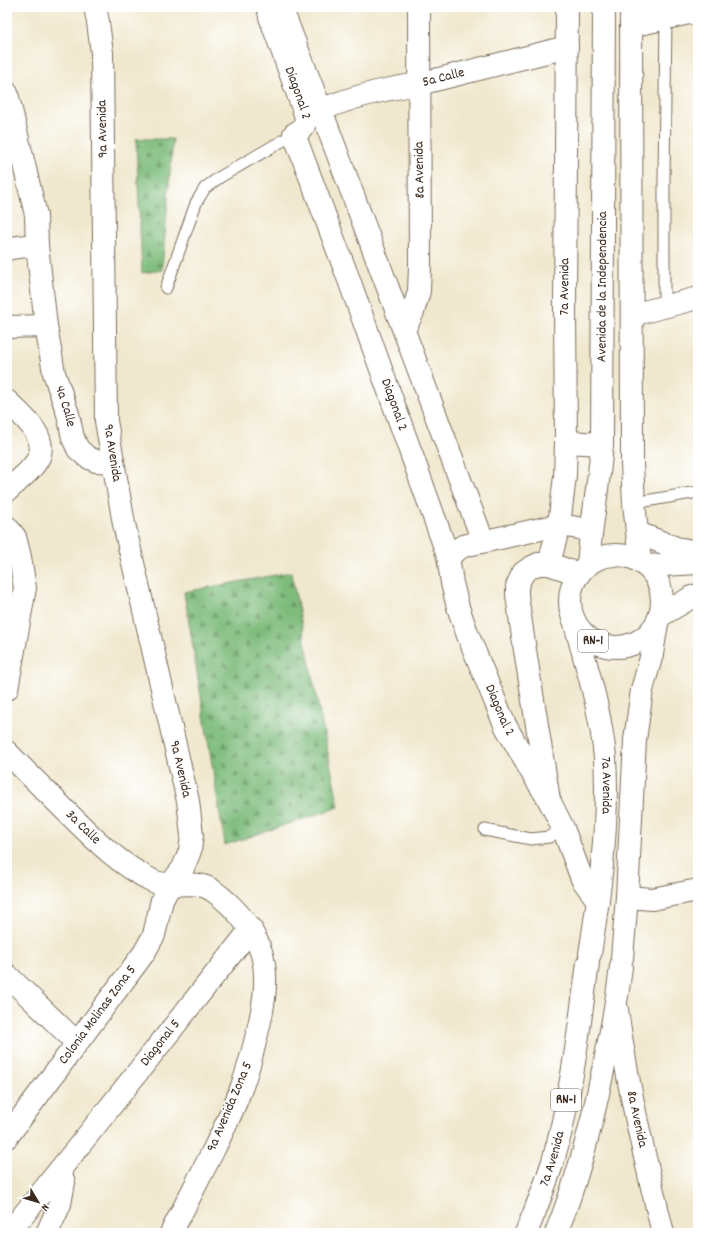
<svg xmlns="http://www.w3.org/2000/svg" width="705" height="1240" font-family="Dekko,sans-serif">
	<defs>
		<pattern id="forest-firs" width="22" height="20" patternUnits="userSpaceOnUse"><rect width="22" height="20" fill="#7ebc7b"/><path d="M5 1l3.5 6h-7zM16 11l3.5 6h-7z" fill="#689964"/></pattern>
	</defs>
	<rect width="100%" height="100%" fill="#fff"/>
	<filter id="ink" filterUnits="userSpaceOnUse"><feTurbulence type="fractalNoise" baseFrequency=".025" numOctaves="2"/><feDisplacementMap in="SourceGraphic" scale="8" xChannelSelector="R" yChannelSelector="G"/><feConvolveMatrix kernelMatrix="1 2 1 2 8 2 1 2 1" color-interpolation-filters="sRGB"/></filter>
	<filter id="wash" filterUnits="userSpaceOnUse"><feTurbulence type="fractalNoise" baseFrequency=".012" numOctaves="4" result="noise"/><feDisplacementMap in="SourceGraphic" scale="16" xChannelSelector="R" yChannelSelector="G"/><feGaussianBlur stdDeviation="0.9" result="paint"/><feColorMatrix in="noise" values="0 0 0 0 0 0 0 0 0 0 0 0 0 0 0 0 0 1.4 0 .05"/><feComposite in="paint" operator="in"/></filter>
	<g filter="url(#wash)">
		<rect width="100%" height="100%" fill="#f0e8ce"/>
		<g fill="url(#forest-firs)" stroke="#5c734c">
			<polygon points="136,139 173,139 162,270 142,273"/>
			<polygon points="291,572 339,807 225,845 184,592"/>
		</g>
	</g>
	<g filter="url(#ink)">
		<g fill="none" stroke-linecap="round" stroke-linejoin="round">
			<defs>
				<g id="service">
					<polyline points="166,288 196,203 205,188 220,177 294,134"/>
					<polyline points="664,307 664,179 666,16"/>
					<polyline points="634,503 698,492"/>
					<polyline points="485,830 531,839 549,837 563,828"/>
				</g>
				<g id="minor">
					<polyline points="281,7 321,110 483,541"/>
					<polyline points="631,26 698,11"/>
					<path id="s1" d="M7,93L36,215L37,245L46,326L54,373L68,414L73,438L78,449L87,457L96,461L113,462"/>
					<path id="s2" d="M321,110C353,96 385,89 419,84L567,47"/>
					<polyline points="7,249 18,247 37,245"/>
					<polyline points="632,315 698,298"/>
					<polyline points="7,327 46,326"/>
					<polyline points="404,330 413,312 419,291 420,266 419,7"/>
					<path d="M7,401C21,415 48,435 39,457C33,470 17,481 7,491"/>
					<polyline points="7,527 15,537 20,557 25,588 7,689"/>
					<path id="s3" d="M549,564L559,525L565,476L566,442L565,308L567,7"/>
					<path id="s4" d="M7,752C27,773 48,793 68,813C94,839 120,865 153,881C172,890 193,878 212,890C235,906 260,935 264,964C267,983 264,1003 260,1021C255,1043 250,1065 242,1086C234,1109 223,1131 212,1153C198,1180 185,1206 171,1233"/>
					<polyline points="549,800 524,644 517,595 517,586 523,573 530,568 538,564 549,564 579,574"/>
					<polyline points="627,897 652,899 698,890"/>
					<polyline points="7,975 77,1043"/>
					<path id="s5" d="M7,1137L144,953L154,935L162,900L170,885L183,868L190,851L192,835L188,801L124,524L106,421L102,53L98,22L95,7"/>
					<path id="s6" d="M9,1233L91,1131L251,929"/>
					<polyline points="47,1233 60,1204 64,1182 59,1171"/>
				</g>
				<g id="tertiary">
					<path id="s7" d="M268,7L270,17L305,114C307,125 303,129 294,134L349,280L448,556L452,583L458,607L467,633L505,725L531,771L549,800L563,828L582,879L598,901"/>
					<path id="s8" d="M617,1009C627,1085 645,1159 663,1233"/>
				</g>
				<g id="primary">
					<polyline points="631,7 632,464 634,503 640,561"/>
					<polyline points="566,442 602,444"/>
					<polyline points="638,533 676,548 698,552"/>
					<circle cx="616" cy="601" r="46"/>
					<polyline points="448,556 463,546 559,525 591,530"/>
					<path id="s9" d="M588,565C591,524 599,484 602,444L604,7"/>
					<polyline points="646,566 698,563"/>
					<polyline points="660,616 692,597 698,595"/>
					<path id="s10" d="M574,620C586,665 601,711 605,758C609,823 600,891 590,954"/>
					<polyline points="622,958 627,897 635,740 642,690 652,654 657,623"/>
					<path id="s11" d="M526,1233C536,1209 545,1186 553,1161C571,1099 579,1028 588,963"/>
					<path d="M556,1233C577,1182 591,1128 602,1075C610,1038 617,1003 621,966"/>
				</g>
			</defs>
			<use href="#service" stroke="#7a6c5c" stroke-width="13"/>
			<use href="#minor" stroke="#7a6c5c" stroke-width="24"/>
			<use href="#tertiary" stroke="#7a6c5c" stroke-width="24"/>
			<use href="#primary" stroke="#7a6c5c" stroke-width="24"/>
			<use href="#service" stroke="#fff" stroke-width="11"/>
			<use href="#minor" stroke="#fff" stroke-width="22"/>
			<use href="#tertiary" stroke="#fff" stroke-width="22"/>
			<use href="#primary" stroke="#fff" stroke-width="22"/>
		</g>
	</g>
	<g text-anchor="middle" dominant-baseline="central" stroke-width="3.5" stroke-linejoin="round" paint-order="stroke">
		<g fill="#fff" stroke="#766a62" stroke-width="1">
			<rect x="578" y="630" width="30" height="22" rx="3"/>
			<rect x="551" y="1089" width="30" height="22" rx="3"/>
		</g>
		<g font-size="13" font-weight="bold" fill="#3b2a1e">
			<text x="593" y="641">RN-1</text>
			<text x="566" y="1100">RN-1</text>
		</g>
		<g font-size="14" fill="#3b2a1e" stroke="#fff">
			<text stroke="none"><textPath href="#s2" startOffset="127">5a Calle</textPath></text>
			<text stroke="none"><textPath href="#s7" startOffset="91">Diagonal 2</textPath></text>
			<text transform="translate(103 129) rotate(-91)">9a Avenida</text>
			<text transform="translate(420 170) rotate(-91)">8a Avenida</text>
			<text stroke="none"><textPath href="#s3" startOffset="279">7a Avenida</textPath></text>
			<text stroke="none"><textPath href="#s9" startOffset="279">Avenida de la Independencia</textPath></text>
			<text stroke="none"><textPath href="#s7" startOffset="427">Diagonal 2</textPath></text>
			<text stroke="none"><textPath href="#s1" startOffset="320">4a Calle</textPath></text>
			<text transform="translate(112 453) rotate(81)">9a Avenida</text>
			<text stroke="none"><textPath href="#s7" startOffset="751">Diagonal 2</textPath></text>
			<text transform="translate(180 769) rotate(77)">9a Avenida</text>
			<text stroke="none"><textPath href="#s10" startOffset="169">7a Avenida</textPath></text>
			<text stroke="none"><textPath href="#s4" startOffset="107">3a Calle</textPath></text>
			<text stroke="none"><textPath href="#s5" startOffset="152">Colonia Molinas Zona 5</textPath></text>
			<text stroke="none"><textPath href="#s6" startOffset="243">Diagonal 5</textPath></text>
			<text transform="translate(230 1107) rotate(-67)">9a Avenida Zona 5</text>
			<text stroke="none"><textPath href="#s8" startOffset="112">8a Avenida</textPath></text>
			<text stroke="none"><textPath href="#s11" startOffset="79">7a Avenida</textPath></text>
		</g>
	</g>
	<rect width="705" height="1240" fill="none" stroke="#fff" stroke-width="24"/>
	<g transform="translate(38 1202) rotate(128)" stroke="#ffffff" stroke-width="3" paint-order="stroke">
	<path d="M0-3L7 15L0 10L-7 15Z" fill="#3b2a1e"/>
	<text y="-6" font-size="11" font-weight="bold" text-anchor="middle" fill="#3b2a1e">N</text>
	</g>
</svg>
